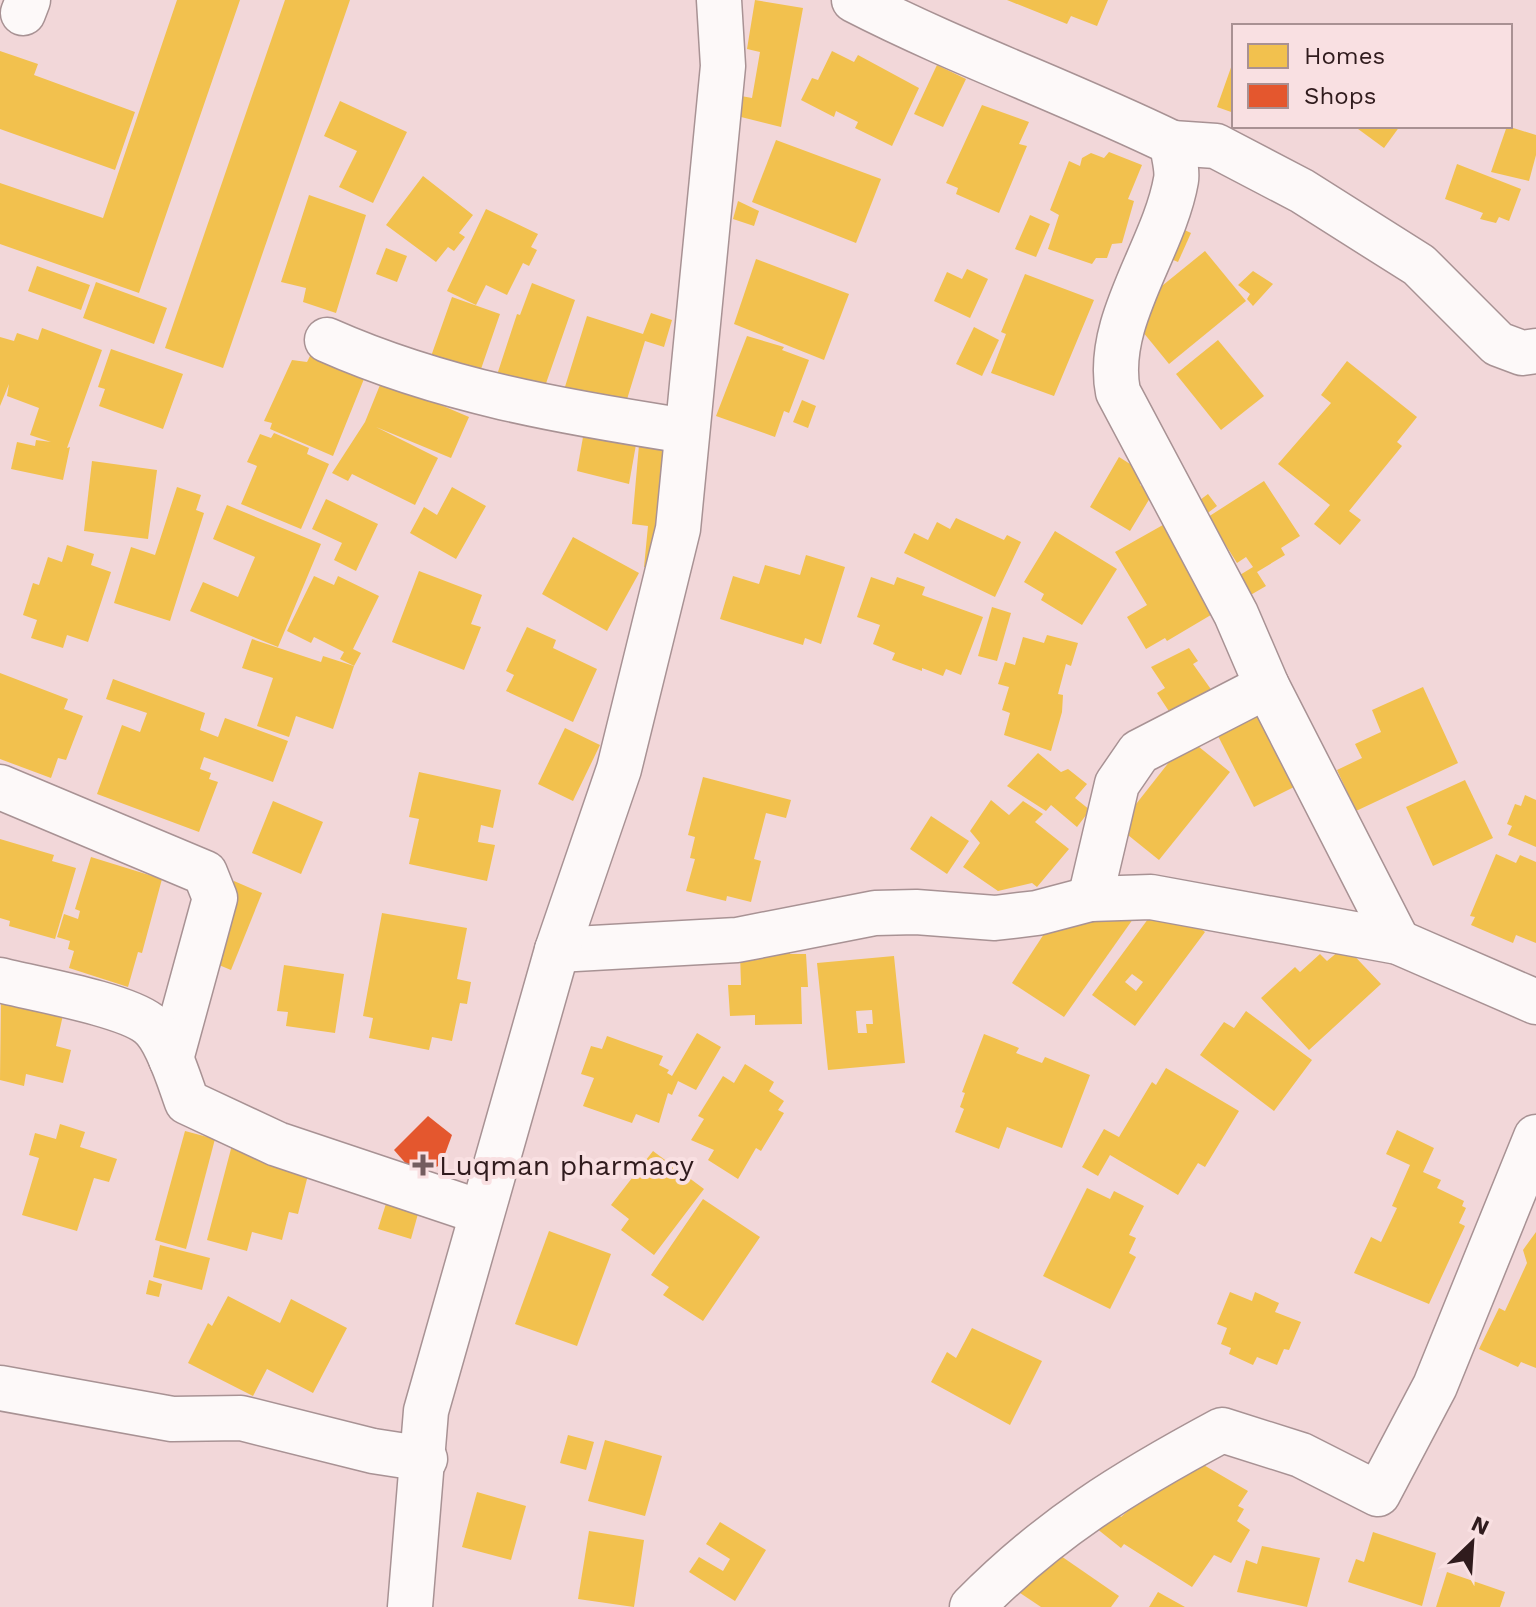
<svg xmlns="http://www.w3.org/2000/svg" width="1536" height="1607" font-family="'Work Sans',sans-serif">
	<rect width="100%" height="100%" fill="#f2d7d9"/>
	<g fill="#f2c14e" fill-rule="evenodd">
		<polygon points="177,0 240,0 139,293 0,244 0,183 103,218"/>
		<polygon points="285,0 350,0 223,368 165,348"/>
		<polygon points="755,0 803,8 781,127 737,116 741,96 752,98 760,52 747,49"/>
		<polygon points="1007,0 1108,0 1097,26 1071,16 1067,24"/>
		<polygon points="0,51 38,64 34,75 135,112 115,170 0,129"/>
		<polygon points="832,51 854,62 858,55 919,88 892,146 855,128 858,122 836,111 834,117 801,100 812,78 818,80"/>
		<polygon points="1234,59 1234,113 1217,107"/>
		<polygon points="937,65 966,79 943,127 914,114"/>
		<polygon points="340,101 407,132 373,203 339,187 357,151 324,136"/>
		<polygon points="982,105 1029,122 1019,144 1027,146 999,213 956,194 958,188 946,183"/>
		<polygon points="1354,126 1400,126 1384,148"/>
		<polygon points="1507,126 1536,135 1536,155 1529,181 1491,172"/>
		<polygon points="776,140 881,179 856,243 752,202"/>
		<polygon points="1109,152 1142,165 1128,199 1134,201 1122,243 1112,244 1107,258 1096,258 1092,264 1048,249 1059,215 1050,210 1069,161 1080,166 1082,158 1091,153 1104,158"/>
		<polygon points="1457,164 1521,189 1509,221 1499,217 1496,223 1480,219 1483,213 1445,199"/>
		<polygon points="423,176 473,215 459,233 465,237 454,251 448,247 436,262 386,225"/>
		<polygon points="309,195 366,215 336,313 303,302 306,288 281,282"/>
		<polygon points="738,201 759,211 754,226 733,219"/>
		<polygon points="486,209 538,234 531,247 537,250 529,266 523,263 507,295 486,285 476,305 447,291"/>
		<polygon points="1030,215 1050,224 1036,257 1015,249"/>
		<polygon points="1174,225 1191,233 1178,262 1159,254"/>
		<polygon points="386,248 407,256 397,282 376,274"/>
		<polygon points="1205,251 1246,301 1169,364 1134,321 1152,294"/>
		<polygon points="756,259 849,294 824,360 734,324"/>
		<polygon points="37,266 90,285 81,310 28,291"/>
		<polygon points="967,269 988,279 970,318 934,301 947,272 962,279"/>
		<polygon points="1253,271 1273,284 1253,306 1247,299 1250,294 1238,285"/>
		<polygon points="1025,274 1094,300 1054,396 991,373 1006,334 1001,332"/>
		<polygon points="96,282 167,308 154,344 83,318"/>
		<polygon points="532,283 575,300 543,392 495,381 517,314 520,315"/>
		<polygon points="452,297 500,314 481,369 465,364 461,373 429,362"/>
		<polygon points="651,313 672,320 664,347 645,341 624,409 564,390 587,316 643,334"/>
		<polygon points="974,327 999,340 982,376 956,364"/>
		<polygon points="42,328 102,350 67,448 70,447 63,480 11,469 17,442 35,446 36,440 51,442 30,435 39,408 7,396 9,384 0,406 0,337 14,341 17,333 38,340"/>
		<polygon points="747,336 784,347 782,350 809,360 789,413 784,411 775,437 716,416"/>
		<polygon points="1218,340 1264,396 1221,430 1176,374"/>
		<polygon points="314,348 366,374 333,456 270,429 272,423 264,421 292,360 307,362"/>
		<polygon points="111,349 183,374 163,429 99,406 105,389 98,387"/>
		<polygon points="1347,361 1417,417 1397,442 1402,446 1349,511 1361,520 1340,545 1314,524 1330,505 1278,464 1331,403 1321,395"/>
		<polygon points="382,380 469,417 451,458 376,427 438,458 415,505 352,474 348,481 332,473 365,422"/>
		<polygon points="802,400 816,406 808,428 793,422"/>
		<polygon points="586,420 637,439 629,484 577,471"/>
		<polygon points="274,433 309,448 307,454 329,464 301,529 241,504 257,466 247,462 260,434 271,438"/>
		<polygon points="639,445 676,448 666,568 644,567 648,526 632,524"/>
		<polygon points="1119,457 1146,474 1140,485 1153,493 1130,531 1090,507"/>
		<polygon points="92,461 157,470 148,539 84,531"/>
		<polygon points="1264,481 1300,536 1281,548 1285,555 1257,572 1266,586 1242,600 1230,581 1253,567 1246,557 1237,563 1208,517"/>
		<polygon points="177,487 201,495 196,510 204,513 170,621 114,603 131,547 155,555"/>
		<polygon points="452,487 486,506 456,559 410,533 424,507 437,515"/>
		<polygon points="1208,494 1217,506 1193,524 1184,512"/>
		<polygon points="326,499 378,524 356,571 334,560 342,543 312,529"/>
		<polygon points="227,505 321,544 278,647 190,611 203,582 238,597 255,557 213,539"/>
		<polygon points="956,518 1004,540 1007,535 1021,542 995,597 904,553 914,533 928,540 937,522 950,529"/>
		<polygon points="1170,521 1221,609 1167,641 1165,638 1146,649 1127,617 1147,605 1115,552"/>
		<polygon points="1055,531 1117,569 1082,625 1041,600 1044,594 1024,582"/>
		<polygon points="573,537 639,573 607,631 542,594"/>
		<polygon points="67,545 94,554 91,565 111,572 88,642 67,635 63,648 31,638 37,620 23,615 33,583 39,585 48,557 62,562"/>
		<polygon points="806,555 845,567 821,644 805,638 803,645 720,619 733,576 759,584 765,565 800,575"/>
		<polygon points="419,571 482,595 471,624 481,627 464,670 392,642"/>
		<polygon points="314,576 334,585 338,576 379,596 353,649 361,653 354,666 340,659 344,652 314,637 311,643 287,631"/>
		<polygon points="871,577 894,585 897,577 925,587 922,595 983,617 961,675 946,669 943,676 922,668 922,671 892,660 895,653 873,644 880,625 857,617"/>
		<polygon points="992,607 1011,613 997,661 978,656"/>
		<polygon points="527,627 556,640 553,648 597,669 573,722 506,691 514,675 506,671"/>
		<polygon points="1047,635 1078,643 1071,666 1066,664 1058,694 1063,695 1062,712 1051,751 1004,735 1010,713 1002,710 1009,687 998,684 1005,662 1015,665 1023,637 1044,643"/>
		<polygon points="252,639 321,662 323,656 354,666 333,729 296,716 289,737 257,726 273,678 242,668"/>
		<polygon points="1189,648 1198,661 1193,664 1215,695 1176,722 1157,693 1165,688 1151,667"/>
		<polygon points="0,673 68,699 64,709 83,716 66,760 58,758 51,778 0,759"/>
		<polygon points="113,679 205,713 200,730 218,737 225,718 288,741 273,782 204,757 200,769 211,773 209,779 218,782 199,832 97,794 122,725 140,732 147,713 106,699"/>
		<polygon points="1423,687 1458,763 1356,811 1337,770 1362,758 1355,744 1381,732 1372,710"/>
		<polygon points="1255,704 1296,786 1254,807 1215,730"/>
		<polygon points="565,728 600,745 573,801 538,784"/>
		<polygon points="1188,738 1230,772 1159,860 1118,827"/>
		<polygon points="1038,753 1061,772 1068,769 1087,784 1075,798 1090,810 1077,827 1051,805 1046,811 1007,786"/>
		<polygon points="419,772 501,790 493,828 481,825 478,842 495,845 487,881 409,864 419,819 409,817"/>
		<polygon points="703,777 791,800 786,818 766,813 754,859 761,861 751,902 727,896 726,901 686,891 695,859 690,858 695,837 688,835"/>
		<polygon points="1465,780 1493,838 1433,866 1406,807"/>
		<polygon points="1525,795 1536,800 1536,847 1508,835 1512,826 1507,824 1515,804 1521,806"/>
		<polygon points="991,800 1009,815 1023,801 1043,814 1035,822 1069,849 1037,887 1032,883 998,891 963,867 980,843 970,831"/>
		<polygon points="273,801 323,822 301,874 252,853"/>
		<polygon points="931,816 969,841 947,874 910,849"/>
		<polygon points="0,839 54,855 52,861 76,868 55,939 9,926 10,921 0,918"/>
		<polygon points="1496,854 1516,863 1520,855 1536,862 1536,943 1516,935 1513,943 1471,925 1475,917 1470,916"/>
		<polygon points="91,857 162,879 142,953 138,952 128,987 69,968 74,951 68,949 70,941 57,937 64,914 78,919 80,911 75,909"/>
		<polygon points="234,881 262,893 231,970 202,958"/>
		<path d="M1162,900L1205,932L1135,1026L1092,995ZM1132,974L1143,982L1136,991L1125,982Z"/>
		<polygon points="1059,911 1133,919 1064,1017 1012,983"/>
		<polygon points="382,913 467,928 457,979 471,982 467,1004 460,1003 452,1041 432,1037 429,1050 369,1038 373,1018 363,1016"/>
		<polygon points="790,941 790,954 806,954 808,987 801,987 802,1024 755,1025 755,1015 730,1016 728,985 741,985 740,954"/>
		<polygon points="1345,946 1381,984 1309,1050 1261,998 1295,967 1300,972 1320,954 1327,961"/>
		<path d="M894,956L905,1063L828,1070L817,963ZM872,1010L873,1024H866L867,1033H858L856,1011Z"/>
		<polygon points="284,965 344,974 335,1033 286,1026 288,1012 277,1011"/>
		<polygon points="1,999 63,1015 56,1046 71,1050 63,1083 26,1074 24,1086 0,1080"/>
		<polygon points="1246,1011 1312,1060 1274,1111 1200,1055 1224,1022 1234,1028"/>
		<polygon points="697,1033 721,1047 696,1090 678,1081 672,1095 668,1093 659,1123 636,1114 632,1123 583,1106 594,1078 581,1074 591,1046 602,1049 607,1036 663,1056 659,1065 669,1070 667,1073 672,1076"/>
		<polygon points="984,1034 1019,1048 1016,1053 1042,1063 1045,1057 1090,1075 1062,1148 1007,1127 999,1149 955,1132 964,1109 960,1107 965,1093 962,1092"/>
		<polygon points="745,1064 774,1082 769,1091 784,1101 778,1110 784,1113 761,1151 756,1148 738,1179 708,1160 714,1150 691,1140 704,1119 698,1116 723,1076 734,1083"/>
		<polygon points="1166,1068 1239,1111 1205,1167 1198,1163 1178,1195 1110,1155 1098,1176 1082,1167 1104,1129 1119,1137 1152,1082 1156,1085"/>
		<polygon points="60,1124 85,1132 80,1147 117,1159 109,1182 94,1178 77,1231 22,1215 39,1158 29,1155 35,1133 56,1139"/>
		<polygon points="1397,1130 1434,1148 1423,1172 1441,1180 1437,1188 1464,1201 1462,1206 1466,1208 1459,1223 1465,1226 1429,1304 1354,1273 1371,1237 1381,1242 1397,1208 1392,1206 1410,1165 1386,1154"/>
		<polygon points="185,1131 215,1139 186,1249 155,1240"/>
		<polygon points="232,1145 308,1175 298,1214 289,1212 282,1240 252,1232 247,1251 207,1240"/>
		<polygon points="653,1151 704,1189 654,1255 621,1230 629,1219 611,1205"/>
		<polygon points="1087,1188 1110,1199 1114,1191 1144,1206 1129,1235 1136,1238 1129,1253 1136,1257 1110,1309 1043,1276"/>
		<polygon points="389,1194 421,1203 411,1239 378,1229"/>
		<polygon points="703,1199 760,1237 703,1321 663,1295 669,1287 651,1275"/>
		<polygon points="549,1231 611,1254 577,1346 515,1324"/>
		<polygon points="1536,1232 1536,1368 1521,1362 1518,1367 1479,1349 1499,1308 1505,1311 1527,1263 1523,1250"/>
		<polygon points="160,1245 210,1258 202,1290 153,1277"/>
		<polygon points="149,1280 162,1284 159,1297 146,1294"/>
		<polygon points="1230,1292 1252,1301 1255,1292 1279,1303 1275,1312 1301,1322 1289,1350 1284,1349 1277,1365 1257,1357 1253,1365 1229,1354 1231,1348 1221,1344 1227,1328 1217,1324"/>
		<polygon points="228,1296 280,1323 291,1299 347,1328 313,1393 267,1369 253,1396 188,1363 208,1323 212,1326"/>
		<polygon points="972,1328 1042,1361 1010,1425 931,1382 947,1352 956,1358"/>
		<polygon points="568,1435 594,1442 586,1470 560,1463"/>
		<polygon points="605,1440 662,1456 645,1516 588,1501"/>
		<polygon points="1190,1457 1248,1491 1238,1506 1244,1509 1237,1521 1250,1530 1231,1563 1214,1555 1192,1587 1124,1544 1121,1548 1096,1528 1114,1510 1121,1517"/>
		<polygon points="477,1492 526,1506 511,1560 462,1547"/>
		<polygon points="720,1522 766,1550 735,1601 689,1572 699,1557 723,1571 730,1559 706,1544"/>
		<polygon points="589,1531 644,1540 634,1607 578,1599"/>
		<polygon points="1373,1532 1436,1553 1422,1606 1348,1582 1356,1559 1364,1562"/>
		<polygon points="1045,1545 1119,1596 1111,1607 1041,1607 1014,1589"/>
		<polygon points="1262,1546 1320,1558 1307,1607 1237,1592 1246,1560 1257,1564"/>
		<polygon points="1447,1572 1505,1592 1500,1607 1436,1607"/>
		<polygon points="1158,1592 1185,1607 1149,1607"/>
	</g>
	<polygon fill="#e4572e" points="428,1116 452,1135 441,1165 416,1175 394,1150"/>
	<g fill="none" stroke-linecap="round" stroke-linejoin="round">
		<defs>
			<g id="minor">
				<path d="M854,0C957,53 1067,92 1172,143C1173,154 1178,169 1176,180C1164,249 1104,321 1118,392L1236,614L1267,686L1398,942"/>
				<polyline points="23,13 28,0"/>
				<polyline points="1172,143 1216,146 1302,191 1419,265 1498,344 1522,353 1536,351"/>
				<path d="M327,340C442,391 563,412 686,431"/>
				<polyline points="0,787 205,873 215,898 171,1059"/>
				<polyline points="1090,899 1117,784 1139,752 1267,686"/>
				<polyline points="557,950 737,940 875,913 916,912 995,918 1037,913 1090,899 1151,897 1398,942 1536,1002"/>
				<path d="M0,980C35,989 123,1004 149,1024C167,1038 179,1080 187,1102L277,1144L480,1212"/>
				<polyline points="0,1388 172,1419 241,1418 373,1451 425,1459"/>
				<polyline points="410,1607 426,1411 557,950 619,769 678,529 723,66 719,0"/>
				<path d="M972,1607C1050,1528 1125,1482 1222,1430L1301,1455L1378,1494L1435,1386L1536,1137"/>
			</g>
		</defs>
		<use href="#minor" stroke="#a89294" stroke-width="47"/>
		<use href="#minor" stroke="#fdf9f9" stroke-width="44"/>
	</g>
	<path fill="#745d5f" stroke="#f9e0e2" stroke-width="3" d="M419 1153h8v8h8v8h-8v8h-8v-8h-8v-8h8z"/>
	<g text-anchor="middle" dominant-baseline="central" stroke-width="8" stroke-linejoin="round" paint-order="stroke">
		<g font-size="28" fill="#301b1d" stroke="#f9e0e2" text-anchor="start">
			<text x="439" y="1165">Luqman pharmacy</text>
		</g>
	</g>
	<rect x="1232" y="24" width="280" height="104" fill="#f9e0e2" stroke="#a99193" stroke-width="2"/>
	<rect x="1248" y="44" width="40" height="24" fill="#f2c14e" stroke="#a99193" stroke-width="2"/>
	<text x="1304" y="64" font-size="24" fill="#301b1d">Homes</text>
	<rect x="1248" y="84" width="40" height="24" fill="#e4572e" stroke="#a99193" stroke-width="2"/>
	<text x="1304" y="104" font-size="24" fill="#301b1d">Shops</text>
	<g transform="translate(1472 1543) rotate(25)" stroke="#f9e0e2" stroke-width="6" paint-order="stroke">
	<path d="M0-6L14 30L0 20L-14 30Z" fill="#301b1d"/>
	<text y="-12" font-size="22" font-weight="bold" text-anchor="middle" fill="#301b1d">N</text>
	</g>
</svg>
